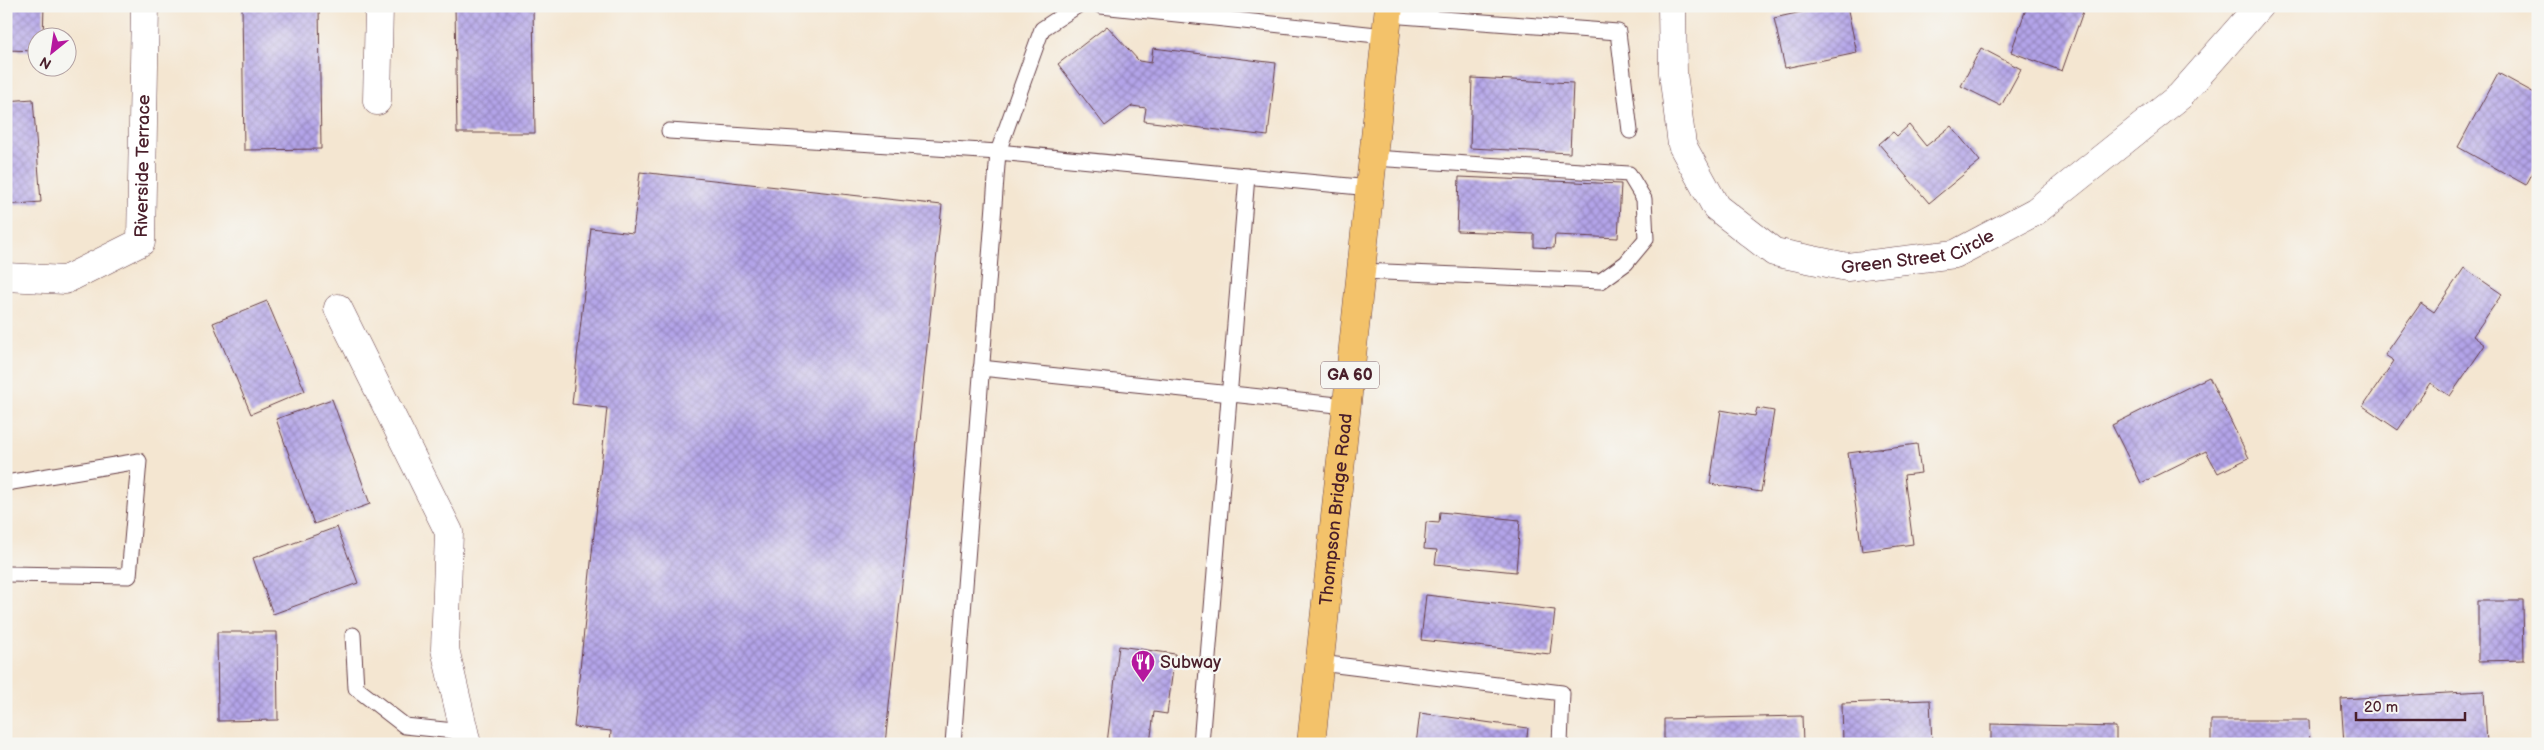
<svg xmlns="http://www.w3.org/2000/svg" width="2544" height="750" font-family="'Balsamiq Sans',sans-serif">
	<defs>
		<pattern id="building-cross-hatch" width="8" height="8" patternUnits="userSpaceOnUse" patternTransform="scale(1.25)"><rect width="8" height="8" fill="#b3a4e9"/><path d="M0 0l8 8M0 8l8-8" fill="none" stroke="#9485bd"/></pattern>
	</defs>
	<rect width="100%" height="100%" fill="#f6f6f2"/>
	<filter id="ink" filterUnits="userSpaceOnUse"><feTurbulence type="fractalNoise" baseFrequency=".02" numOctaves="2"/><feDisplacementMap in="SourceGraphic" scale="10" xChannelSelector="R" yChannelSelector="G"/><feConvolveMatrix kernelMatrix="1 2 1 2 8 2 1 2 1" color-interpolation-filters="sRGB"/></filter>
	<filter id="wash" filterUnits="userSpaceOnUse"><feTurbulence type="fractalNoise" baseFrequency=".0096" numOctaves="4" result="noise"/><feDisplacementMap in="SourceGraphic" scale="20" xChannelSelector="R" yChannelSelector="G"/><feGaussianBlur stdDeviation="1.12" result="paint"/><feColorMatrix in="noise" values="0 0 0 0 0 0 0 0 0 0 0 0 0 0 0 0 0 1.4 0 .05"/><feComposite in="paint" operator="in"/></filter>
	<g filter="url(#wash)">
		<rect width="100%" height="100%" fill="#f4e6d1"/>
		<g id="blocks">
			<g fill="url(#building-cross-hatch)">
				<polygon points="6,6 44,6 43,38 38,38 38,51 6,50"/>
				<polygon points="242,6 319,6 321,149 244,150"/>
				<polygon points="455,6 533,6 535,133 457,133"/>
				<polygon points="1829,6 1847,6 1857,53 1785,68 1774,18"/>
				<polygon points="2027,6 2085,6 2062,71 2011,52"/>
				<polygon points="1107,26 1139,61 1151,63 1153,48 1276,63 1268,136 1144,121 1146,108 1132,106 1105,126 1058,64"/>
				<polygon points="1981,48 2021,69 2001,106 1961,86"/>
				<polygon points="2498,73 2538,95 2538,163 2526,185 2458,147"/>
				<polygon points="1472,78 1573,83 1570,153 1470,148"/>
				<polygon points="33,99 41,202 6,205 6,101"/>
				<polygon points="1909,125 1926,146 1951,126 1980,161 1929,203 1879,144 1893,132 1897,136"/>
				<polygon points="640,172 942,205 885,744 610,744 611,731 574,727 607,408 572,404 591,228 633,233"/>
				<polygon points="1459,177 1621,184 1618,238 1555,235 1554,248 1534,247 1534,234 1457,231"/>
				<polygon points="2464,268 2502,294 2473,336 2485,345 2450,396 2430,383 2398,430 2363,406 2394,361 2385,355 2421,303 2434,312"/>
				<polygon points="267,301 305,391 251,414 213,323"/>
				<polygon points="2209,377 2249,458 2218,473 2206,451 2141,483 2112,425"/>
				<polygon points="332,399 370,504 314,524 276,419"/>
				<polygon points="1757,408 1774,411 1761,492 1710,484 1721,410 1755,416"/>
				<polygon points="1917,444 1921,473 1904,475 1913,544 1862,551 1848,453"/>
				<polygon points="1440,512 1520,520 1516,572 1435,564 1437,550 1424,549 1426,522 1439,523"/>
				<polygon points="337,527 358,583 273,614 253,558"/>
				<polygon points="1426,595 1555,610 1550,654 1421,640"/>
				<polygon points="2478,601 2523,601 2524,660 2478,661"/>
				<polygon points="217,632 277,632 278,720 218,721"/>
				<polygon points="1119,646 1175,654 1167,714 1154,712 1150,744 1107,743"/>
				<polygon points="2484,691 2487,744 2344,744 2341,699"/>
				<polygon points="1930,700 1932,744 1843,744 1842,703"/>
				<polygon points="1420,713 1528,728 1526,744 1416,744"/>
				<polygon points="1802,716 1803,744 1664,744 1664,719"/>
				<polygon points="2211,720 2309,720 2310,744 2211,744"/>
				<polygon points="1991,724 2116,727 2116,744 1991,744"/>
			</g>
		</g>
	</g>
	<g filter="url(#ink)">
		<use href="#blocks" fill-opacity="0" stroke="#643d44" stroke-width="1"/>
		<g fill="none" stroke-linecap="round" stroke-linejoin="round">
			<defs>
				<g id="service">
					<polyline points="1101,6 1386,36"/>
					<polyline points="1388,15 1618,32 1630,131"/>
					<polyline points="669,131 998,152 1042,29 1077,6"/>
					<polyline points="1361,271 1601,281 1626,263 1646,239 1644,199 1629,174 1373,158"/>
					<polyline points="981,368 1347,406"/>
					<polyline points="6,483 139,461 129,576 6,574"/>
					<polyline points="353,635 356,688 405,726 464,732"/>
					<polyline points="1320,663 1562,693 1560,744"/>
					<polyline points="953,744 998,152 1370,188"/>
					<polyline points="1201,744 1247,176"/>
				</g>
				<g id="minor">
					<path id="s1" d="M1672,6L1673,73L1682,145L1716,207L1774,252L1847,267L1955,254L2036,211L2180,96L2259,6"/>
					<polyline points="377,101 379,6"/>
					<path id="s2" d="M6,277L65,280L141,242L145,6"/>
					<polyline points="338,308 449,532 445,649 467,744"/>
				</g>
				<g id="trunk">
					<path id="s3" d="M1311,744L1389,6"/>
				</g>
			</defs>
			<use href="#service" stroke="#643d44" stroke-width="17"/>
			<use href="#minor" stroke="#643d44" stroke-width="29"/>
			<use href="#trunk" stroke="#643d44" stroke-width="29"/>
			<use href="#service" stroke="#fff" stroke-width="15"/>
			<use href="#minor" stroke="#fff" stroke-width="28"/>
			<use href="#trunk" stroke="#f3c26a" stroke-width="28"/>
		</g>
	</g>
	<defs>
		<symbol id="restaurant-pin" viewBox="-11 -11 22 30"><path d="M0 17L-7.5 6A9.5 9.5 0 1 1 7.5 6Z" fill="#b5179e" stroke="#f6f6f2"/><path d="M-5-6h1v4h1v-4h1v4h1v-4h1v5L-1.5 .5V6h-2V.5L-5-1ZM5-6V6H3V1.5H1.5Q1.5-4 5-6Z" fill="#fff"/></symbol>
	</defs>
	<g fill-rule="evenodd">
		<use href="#restaurant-pin" x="1129" y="648" width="28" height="38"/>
	</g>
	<g text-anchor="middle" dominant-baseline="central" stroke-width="4.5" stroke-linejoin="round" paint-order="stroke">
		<rect fill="#f6f6f2" stroke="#7e6067" stroke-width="1" x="1321" y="361.5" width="58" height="27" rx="4"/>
		<g font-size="16" font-weight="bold" fill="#4a1f2b">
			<text x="1350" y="375">GA 60</text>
		</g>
		<g font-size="18" fill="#4a1f2b" stroke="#f6f6f2">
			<text stroke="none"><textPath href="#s2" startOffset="220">Riverside Terrace</textPath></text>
			<text stroke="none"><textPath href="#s1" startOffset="431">Green Street Circle</textPath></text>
			<text stroke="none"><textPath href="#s3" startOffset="236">Thompson Bridge Road</textPath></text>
		</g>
		<g font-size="18" fill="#4a1f2b" stroke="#f6f6f2" text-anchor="start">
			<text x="1160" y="662">Subway</text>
		</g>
	</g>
	<rect width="2544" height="750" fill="none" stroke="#f6f6f2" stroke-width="25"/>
	<g transform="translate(52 52) rotate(210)"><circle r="24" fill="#f6f6f2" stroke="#b1a0a2"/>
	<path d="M0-4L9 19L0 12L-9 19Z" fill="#b5179e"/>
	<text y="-8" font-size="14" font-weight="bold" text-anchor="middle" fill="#4a1f2b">N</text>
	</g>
	<path d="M2356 712v8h109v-8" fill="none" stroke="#4a1f2b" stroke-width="2.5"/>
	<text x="2364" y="712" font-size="15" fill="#4a1f2b" stroke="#f6f6f2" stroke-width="4" paint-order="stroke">20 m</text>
</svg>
